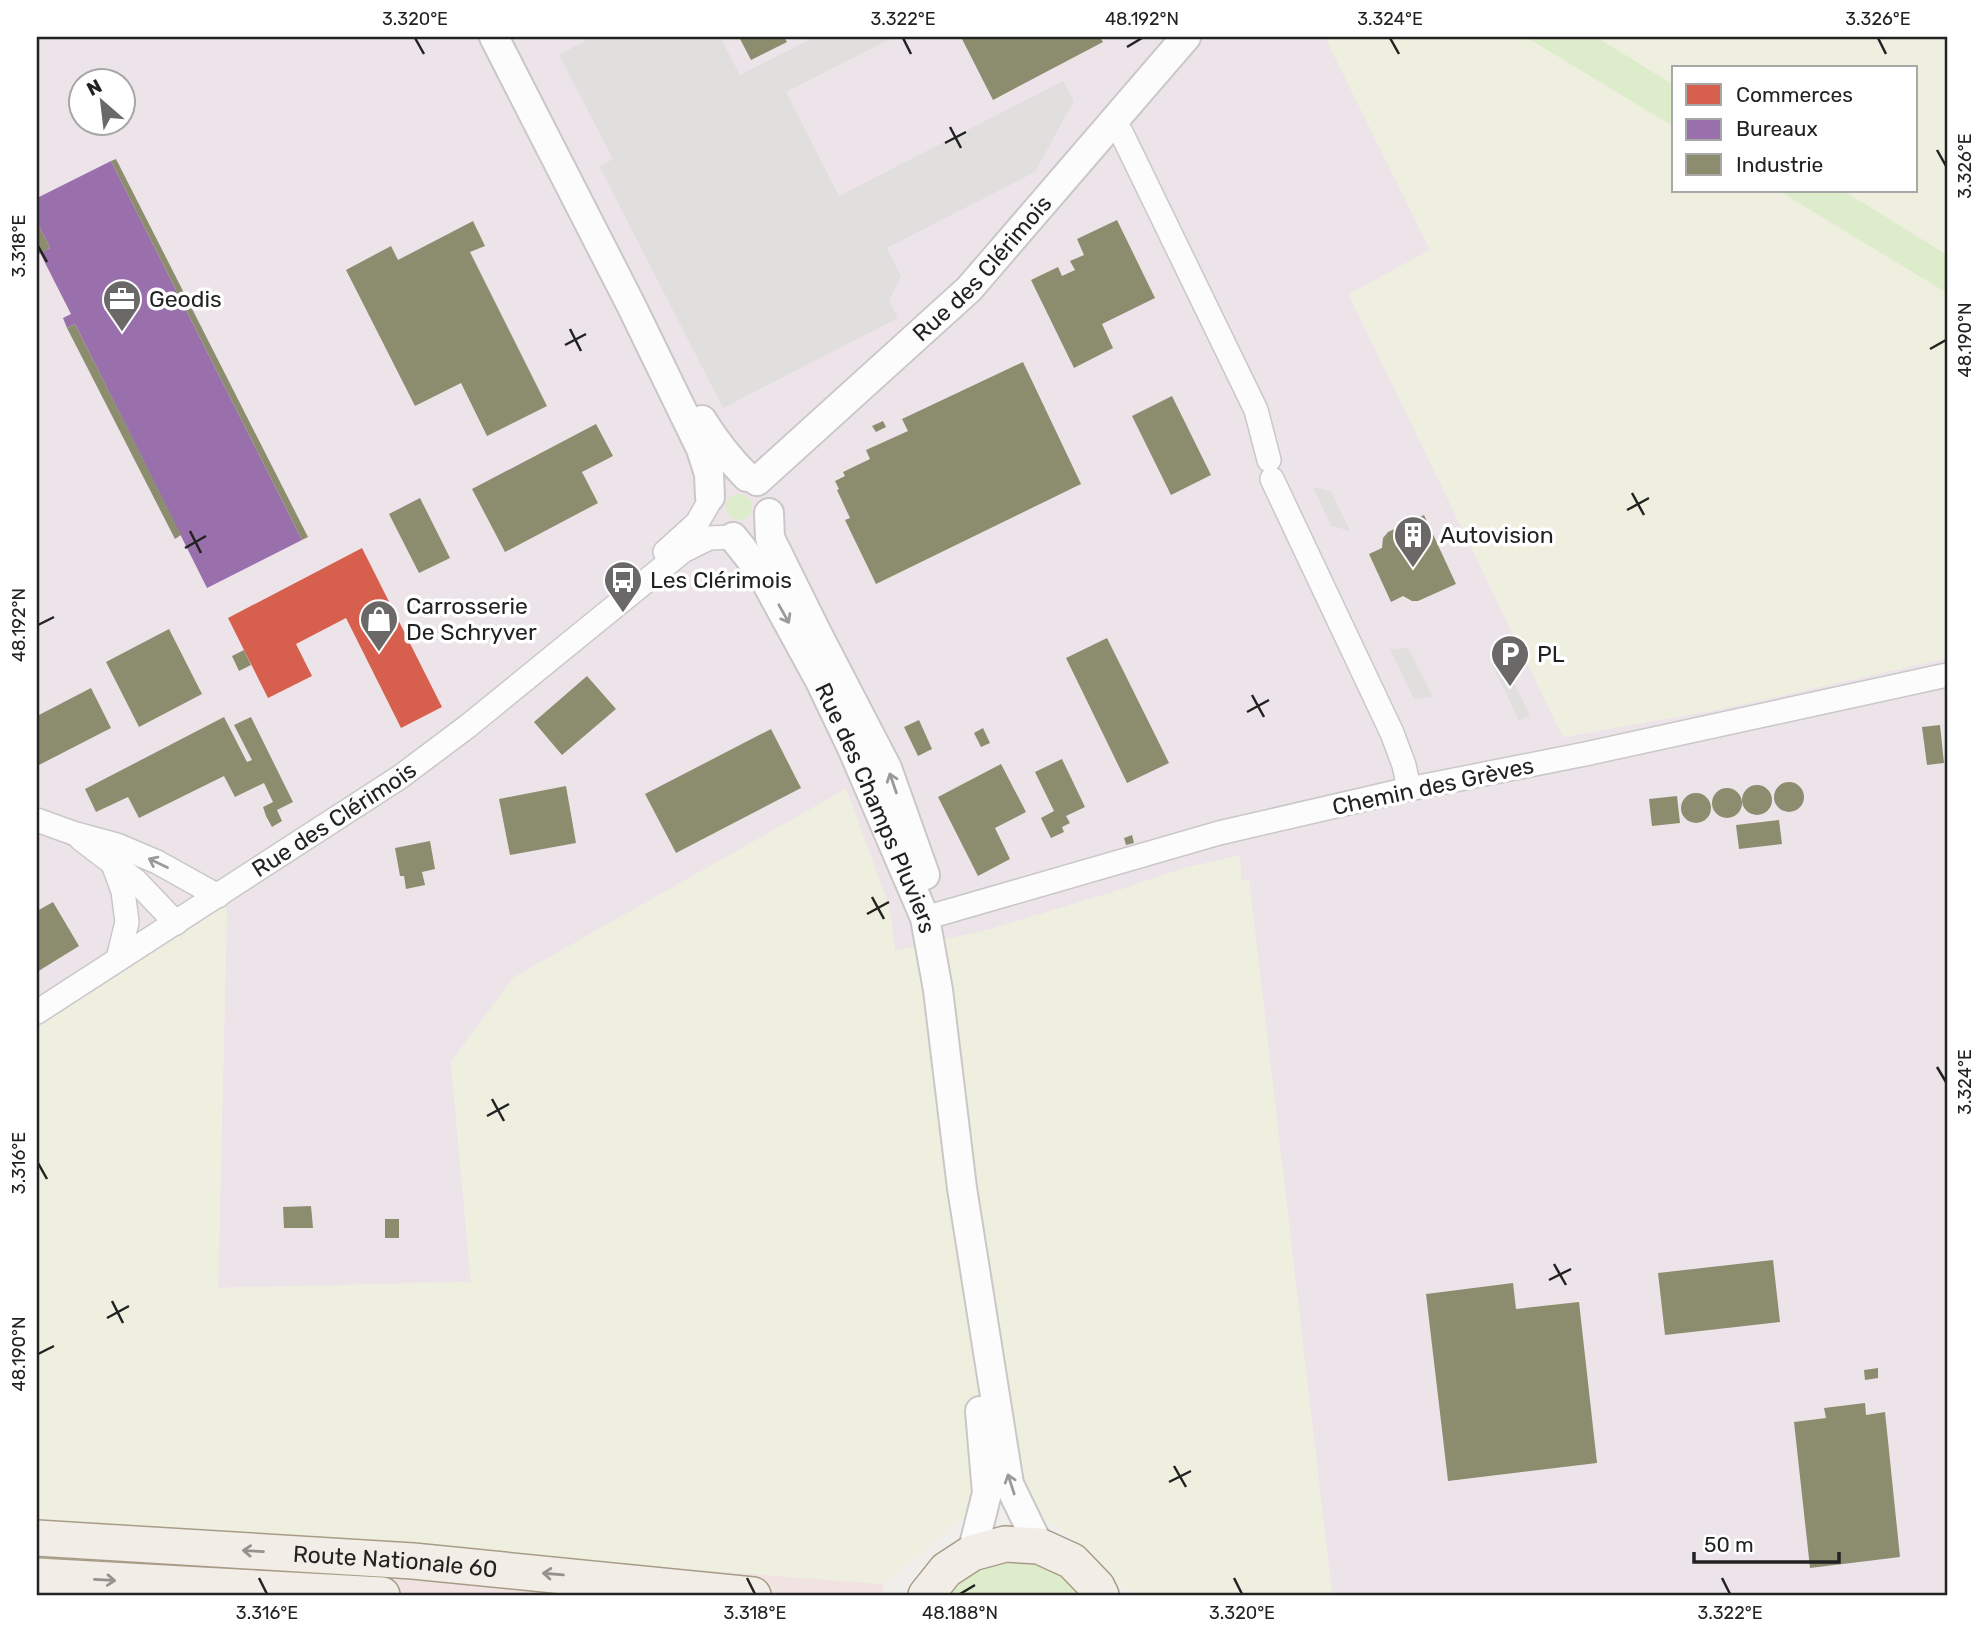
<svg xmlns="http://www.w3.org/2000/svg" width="1984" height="1632" font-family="Rubik,sans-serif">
	<rect width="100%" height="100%" fill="#f0eeeb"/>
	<polygon fill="#f1e3e1" points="205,1532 883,1584 884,1595 202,1595"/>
	<path fill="#ede4e9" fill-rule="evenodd" d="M37,37H1325L1431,250L1349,295L1563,737L1721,709L1947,658V1595H1332L1249,880L1241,881L1240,855L1181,869L1126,888L991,929L895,951L889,906L846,789L513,978L451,1062L471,1282L218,1288L227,905L37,1028ZM80,80H122V122H80Z"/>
	<g fill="#efefdf" fill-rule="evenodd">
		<path d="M1325,37H1947V658L1721,709L1563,737L1349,294L1430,250ZM1674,68H1916V191H1674Z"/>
		<polygon points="846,789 889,906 895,951 991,929 1126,888 1181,869 1240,855 1241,881 1249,880 1332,1595 1134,1595 1068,1535 1011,1496 968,1513 883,1584 205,1532 202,1595 37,1595 37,1028 227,905 218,1288 471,1282 451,1062 513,978"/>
	</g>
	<g fill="#ddeccb">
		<polygon points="1526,37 1596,37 1674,85 1674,127"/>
		<polygon points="1779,191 1844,191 1947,255 1947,293"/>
		<circle cx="739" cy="507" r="13"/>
		<polygon points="999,1557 1058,1566 1087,1595 943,1595 949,1585"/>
	</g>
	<g fill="#e0dfde">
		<polygon points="592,37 720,37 740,75 815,37 894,37 786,92 839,196 1063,81 1074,101 1035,172 887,248 901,276 889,301 898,318 723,408 599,166 613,159 559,55"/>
		<polygon points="1313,487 1331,491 1350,531 1331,526"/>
		<polygon points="1408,648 1413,658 1433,697 1414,699 1390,649"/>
		<polygon points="1501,655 1530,716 1519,721 1490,660"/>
	</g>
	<polygon fill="#d6604d" points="362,548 442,707 401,728 346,618 296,644 312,676 268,698 228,618"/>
	<polygon fill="#9970ab" points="111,161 302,540 207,588 75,324 67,328 63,318 71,314 40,253 50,248 37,222 37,198"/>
	<g fill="#8c8c6e">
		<polygon points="739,37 784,37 787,42 751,60"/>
		<polygon points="961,37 1100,37 1103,42 993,100"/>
		<polygon points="116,159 308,537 302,540 111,161"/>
		<polygon points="1117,220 1155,298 1102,324 1113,348 1074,368 1031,280 1058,267 1062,276 1075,270 1070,261 1084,255 1077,239"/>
		<polygon points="473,221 485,246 470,252 547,406 487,436 461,383 415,406 346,270 391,246 398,260"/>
		<polygon points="37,222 50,248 37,255"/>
		<polygon points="75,324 181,535 175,539 67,328"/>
		<polygon points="1023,362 1081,484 876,584 845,520 850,518 837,490 839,489 835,481 845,476 843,472 870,459 866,450 908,431 902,419"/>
		<polygon points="1172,396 1211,475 1171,495 1132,416"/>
		<polygon points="883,421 886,427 876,432 872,426"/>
		<polygon points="596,424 613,456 582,472 598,503 505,552 472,489"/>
		<polygon points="420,498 450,558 419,573 389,514"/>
		<polygon points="1424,515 1456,584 1418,601 1412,601 1403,596 1391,602 1369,554 1382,548 1383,538 1388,532"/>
		<polygon points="169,629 202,694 139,727 106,662"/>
		<polygon points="1107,638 1169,763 1127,783 1066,658"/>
		<polygon points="244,650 251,665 239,671 232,656"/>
		<polygon points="587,676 616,709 562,755 534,722"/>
		<polygon points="91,688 111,728 37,766 37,716"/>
		<polygon points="224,717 247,762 252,760 234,725 251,717 293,802 277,810 282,821 272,827 266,816 263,807 273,802 264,783 235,797 224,776 139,818 128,797 96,812 85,789"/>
		<polygon points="919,720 932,749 918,756 904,727"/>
		<polygon points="1940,725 1944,763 1927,765 1922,727"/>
		<polygon points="983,728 990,743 981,747 974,733"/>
		<polygon points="771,729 801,788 676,853 645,794"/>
		<polygon points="1062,759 1085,807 1066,816 1070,823 1062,827 1064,832 1051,838 1041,818 1054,811 1035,772"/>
		<polygon points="1001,764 1026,812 995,828 1010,859 978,876 938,797"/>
		<circle cx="1789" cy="797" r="15"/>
		<circle cx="1757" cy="800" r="15"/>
		<polygon points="566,786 576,843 510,855 499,799"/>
		<circle cx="1727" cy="803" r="15"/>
		<circle cx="1696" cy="808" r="15"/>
		<polygon points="1677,796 1680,823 1652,826 1649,799"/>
		<polygon points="1779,820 1782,844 1739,849 1736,825"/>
		<polygon points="1132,835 1134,843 1126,845 1124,838"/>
		<polygon points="430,841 435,869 422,872 425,885 406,889 404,876 400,876 395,848"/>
		<polygon points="53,902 79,946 37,972 37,911"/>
		<polygon points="311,1206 313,1228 284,1228 283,1207"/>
		<rect x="385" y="1219" width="14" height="19"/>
		<polygon points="1773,1260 1780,1322 1665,1335 1658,1273"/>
		<polygon points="1513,1283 1516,1309 1579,1302 1597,1463 1448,1481 1426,1294"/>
		<polygon points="1878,1368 1878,1378 1865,1380 1864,1370"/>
		<polygon points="1865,1403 1866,1415 1885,1412 1900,1557 1810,1568 1794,1422 1826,1418 1824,1408"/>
	</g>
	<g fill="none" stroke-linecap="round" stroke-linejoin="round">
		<defs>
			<g id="minor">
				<polyline points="1112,125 1121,132 1256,410 1269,460"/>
				<polyline points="1272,479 1392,733 1404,765 1409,789"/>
				<polyline points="665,552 697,523 708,504"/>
				<polyline points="37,820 73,833 117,845 157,862 218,896"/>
				<polyline points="81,839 136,881 176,923"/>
				<polyline points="113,864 123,891 127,922 118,959"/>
				<polyline points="925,918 1219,833 1409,789 1585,754 1947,675"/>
				<path id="s1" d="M37,1012L400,777L468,726L683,551L709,538L733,537"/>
			</g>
			<g id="tertiary">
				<polyline points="494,37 631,305 701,449 709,474 710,497"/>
				<path d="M702,420C715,441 729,459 747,477"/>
				<path id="s2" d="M757,481L969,289L1186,37"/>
				<polyline points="769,513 770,538 817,633 887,768 925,875"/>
				<path id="s3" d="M733,537L760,571L820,681L852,748L925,918L938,990L962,1188L1009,1484L1039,1546"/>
				<polyline points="972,1553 987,1493 980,1411"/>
			</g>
			<g id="primary">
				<path id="s4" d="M37,1538L413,1561L753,1595"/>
				<polyline points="37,1576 382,1595"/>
				<polyline points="926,1595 946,1570 972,1553 1005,1544 1039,1546 1072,1561 1097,1587 1101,1595"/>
			</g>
		</defs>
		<use href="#minor" stroke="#c9c8c7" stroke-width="26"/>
		<use href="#tertiary" stroke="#c9c8c7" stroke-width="32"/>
		<use href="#primary" stroke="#a79c86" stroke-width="38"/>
		<use href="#minor" stroke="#fdfcfc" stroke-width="23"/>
		<use href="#tertiary" stroke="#fdfcfc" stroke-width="28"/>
		<use href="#primary" stroke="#f3ede7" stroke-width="35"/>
	</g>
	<defs><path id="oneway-shaft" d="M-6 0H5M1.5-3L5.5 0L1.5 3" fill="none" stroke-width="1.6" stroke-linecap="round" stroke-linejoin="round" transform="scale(1.75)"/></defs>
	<g stroke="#9a9a9a">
		<use href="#oneway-shaft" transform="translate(784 614) rotate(61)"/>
		<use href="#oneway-shaft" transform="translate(893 783) rotate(-109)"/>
		<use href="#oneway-shaft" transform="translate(158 863) rotate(-154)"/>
		<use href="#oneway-shaft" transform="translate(1011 1484) rotate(-108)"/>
	</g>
	<g stroke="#95928e">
		<use href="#oneway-shaft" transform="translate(253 1551) rotate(-177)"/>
		<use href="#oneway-shaft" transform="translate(553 1574) rotate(-175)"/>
		<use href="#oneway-shaft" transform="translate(105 1580) rotate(3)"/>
	</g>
	<path fill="none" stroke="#222" stroke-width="2.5" d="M415,38L424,54M903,38L911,54M1390,38L1399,54M1878,38L1886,54M1127,47L1142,38M950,127L961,148M945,143L966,132M1937,150L1946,166M38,246L47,262M570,329L581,351M565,345L586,334M1930,349L1946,340M1632,493L1644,515M1627,510L1649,498M190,531L201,553M185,548L206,536M38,625L54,617M1252,695L1264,717M1247,712L1269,700M872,897L884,919M867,914L889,902M1937,1067L1946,1082M492,1099L504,1121M487,1116L509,1104M38,1163L47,1179M1554,1264L1566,1285M1549,1280L1571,1269M112,1301L123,1323M107,1318L129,1306M38,1354L54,1346M1174,1466L1186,1487M1169,1482L1191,1471M259,1578L267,1594M747,1578L755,1594M1234,1578L1242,1594M1722,1578L1730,1594M960,1594L975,1585"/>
	<defs>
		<symbol id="office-pin" viewBox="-11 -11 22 30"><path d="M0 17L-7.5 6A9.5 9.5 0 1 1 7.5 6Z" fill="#6a6968" stroke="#fff"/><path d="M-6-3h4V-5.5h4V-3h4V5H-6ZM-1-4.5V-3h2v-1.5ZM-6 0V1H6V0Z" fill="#fff"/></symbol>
		<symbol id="building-pin" viewBox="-11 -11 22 30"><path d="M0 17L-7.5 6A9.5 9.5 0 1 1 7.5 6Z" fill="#6a6968" stroke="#fff"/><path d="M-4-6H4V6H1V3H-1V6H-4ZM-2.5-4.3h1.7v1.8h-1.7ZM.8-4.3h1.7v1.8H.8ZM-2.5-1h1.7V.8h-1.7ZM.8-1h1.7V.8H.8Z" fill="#fff"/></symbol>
		<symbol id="bus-pin" viewBox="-11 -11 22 30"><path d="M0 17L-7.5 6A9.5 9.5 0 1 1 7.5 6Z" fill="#6a6968" stroke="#fff"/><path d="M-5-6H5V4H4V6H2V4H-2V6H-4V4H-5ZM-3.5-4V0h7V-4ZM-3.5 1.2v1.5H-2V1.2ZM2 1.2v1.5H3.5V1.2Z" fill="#fff"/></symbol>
		<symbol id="shop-pin" viewBox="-11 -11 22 30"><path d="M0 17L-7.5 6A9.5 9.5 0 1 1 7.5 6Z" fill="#6a6968" stroke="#fff"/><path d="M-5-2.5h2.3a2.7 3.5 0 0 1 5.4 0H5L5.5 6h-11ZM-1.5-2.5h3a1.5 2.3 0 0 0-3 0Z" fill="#fff"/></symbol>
		<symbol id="parking-pin" viewBox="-11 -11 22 30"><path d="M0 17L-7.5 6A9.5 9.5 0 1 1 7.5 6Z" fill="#6a6968" stroke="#fff"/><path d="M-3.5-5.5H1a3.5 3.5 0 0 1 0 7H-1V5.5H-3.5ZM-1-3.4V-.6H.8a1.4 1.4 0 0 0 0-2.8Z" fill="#fff"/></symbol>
	</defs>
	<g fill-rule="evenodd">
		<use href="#office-pin" x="100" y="277" width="44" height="60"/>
		<use href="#building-pin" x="1391" y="513" width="44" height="60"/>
		<use href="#bus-pin" x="601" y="558" width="44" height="60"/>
		<use href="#shop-pin" x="357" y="597" width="44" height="60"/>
		<use href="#parking-pin" x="1488" y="632" width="44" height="60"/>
	</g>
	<g text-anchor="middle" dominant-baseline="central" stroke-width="7" stroke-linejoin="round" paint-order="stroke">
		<g font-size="23" fill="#222" stroke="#fff">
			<text stroke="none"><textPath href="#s2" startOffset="310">Rue des Clérimois</textPath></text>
			<text stroke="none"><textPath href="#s3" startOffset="308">Rue des Champs Pluviers</textPath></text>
			<text transform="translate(1433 786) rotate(-12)">Chemin des Grèves</text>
			<text stroke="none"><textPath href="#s1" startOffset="354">Rue des Clérimois</textPath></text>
			<text stroke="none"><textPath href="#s4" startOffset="359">Route Nationale 60</textPath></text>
		</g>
		<g font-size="23" fill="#222" stroke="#fff" text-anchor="start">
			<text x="149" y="299">Geodis</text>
			<text x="1440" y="535">Autovision</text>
			<text x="650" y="580">Les Clérimois</text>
			<text x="406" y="606">Carrosserie<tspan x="406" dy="26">De Schryver</tspan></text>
			<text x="1537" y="654">PL</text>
		</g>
	</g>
	<rect width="1984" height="1632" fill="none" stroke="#ffffff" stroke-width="77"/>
	<rect x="1672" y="66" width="245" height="126" fill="#ffffff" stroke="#a7a7a7" stroke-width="2"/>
	<rect x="1686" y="84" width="35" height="21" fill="#d6604d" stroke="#a7a7a7" stroke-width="2"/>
	<text x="1736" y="102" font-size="21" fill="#222222">Commerces</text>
	<rect x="1686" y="119" width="35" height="21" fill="#9970ab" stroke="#a7a7a7" stroke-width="2"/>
	<text x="1736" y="136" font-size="21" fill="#222222">Bureaux</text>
	<rect x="1686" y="154" width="35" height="21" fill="#8c8c6e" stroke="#a7a7a7" stroke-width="2"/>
	<text x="1736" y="172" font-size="21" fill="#222222">Industrie</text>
	<g transform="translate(102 102) rotate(332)"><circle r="33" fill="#ffffff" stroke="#a7a7a7" stroke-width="2"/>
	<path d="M0-5L12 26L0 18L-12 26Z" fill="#6a6968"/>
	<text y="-10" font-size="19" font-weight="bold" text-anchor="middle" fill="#222222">N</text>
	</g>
	<path d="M1694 1552v10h145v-10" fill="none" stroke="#222222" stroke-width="3.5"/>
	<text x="1704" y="1552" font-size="21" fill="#222222" stroke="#ffffff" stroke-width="5" paint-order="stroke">50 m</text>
	<rect x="38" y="38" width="1908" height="1556" fill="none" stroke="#222" stroke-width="2.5"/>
	<g font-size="18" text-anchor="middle" fill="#222">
		<text x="415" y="25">3.320°E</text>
		<text x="903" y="25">3.322°E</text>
		<text x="1142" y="25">48.192°N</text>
		<text x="1390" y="25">3.324°E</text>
		<text x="1878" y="25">3.326°E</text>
		<text transform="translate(1965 166) rotate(-90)" y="6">3.326°E</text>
		<text transform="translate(19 246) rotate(-90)" y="6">3.318°E</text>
		<text transform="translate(1965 340) rotate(-90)" y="6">48.190°N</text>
		<text transform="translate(19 625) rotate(-90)" y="6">48.192°N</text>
		<text transform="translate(1965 1082) rotate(-90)" y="6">3.324°E</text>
		<text transform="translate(19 1163) rotate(-90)" y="6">3.316°E</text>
		<text transform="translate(19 1354) rotate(-90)" y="6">48.190°N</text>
		<text x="267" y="1619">3.316°E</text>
		<text x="755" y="1619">3.318°E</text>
		<text x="960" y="1619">48.188°N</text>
		<text x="1242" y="1619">3.320°E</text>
		<text x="1730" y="1619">3.322°E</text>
	</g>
</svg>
